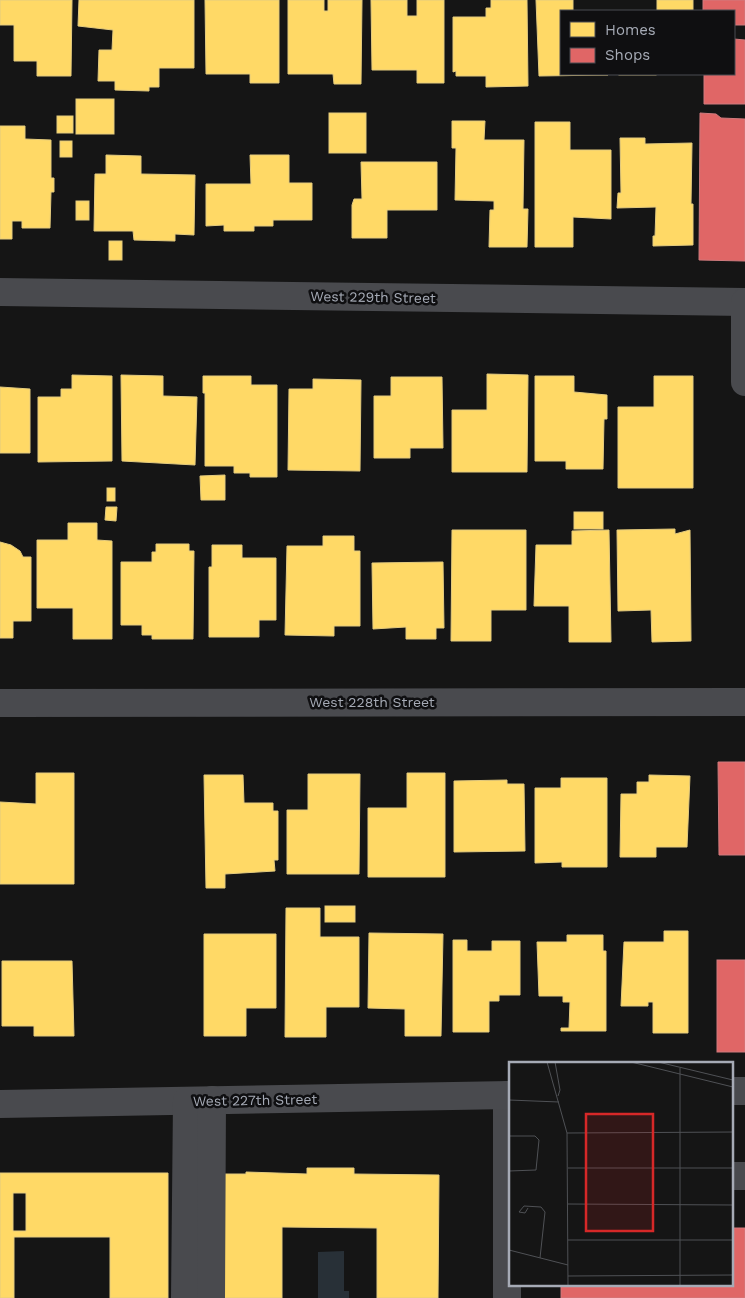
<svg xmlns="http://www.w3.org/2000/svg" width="745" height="1298" font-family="'Work Sans',sans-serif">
	<rect width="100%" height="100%" fill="#151515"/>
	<polygon fill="#283037" points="344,1251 344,1291 349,1291 349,1298 318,1298 318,1252"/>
	<g fill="#ffd966" stroke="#e4cb7e" fill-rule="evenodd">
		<polygon points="0,0 72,0 71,76 37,76 37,61 14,61 14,25 0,25"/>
		<polygon points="79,0 194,0 194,68 159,68 159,87 149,87 149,91 115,90 115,81 98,81 99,50 112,50 113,30 78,26"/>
		<polygon points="205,0 279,0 279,83 250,83 250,74 206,74"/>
		<polygon points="288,0 324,0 324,11 328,11 328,0 362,0 361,84 334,84 333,74 288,74"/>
		<polygon points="371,0 407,0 407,16 417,16 417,0 444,0 444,83 417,83 417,70 372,70"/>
		<polygon points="491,0 527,0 528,86 486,87 486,76 456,76 456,71 453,72 453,17 486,17 486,8 491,8"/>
		<polygon points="536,0 573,0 573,11 561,11 561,74 608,75 539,76"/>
		<rect x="657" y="0" width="36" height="11"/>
		<rect x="619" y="74" width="37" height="1"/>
		<rect x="76" y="99" width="38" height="35"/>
		<rect x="329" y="113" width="37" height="40"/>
		<rect x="57" y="116" width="16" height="17"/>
		<polygon points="452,121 485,121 484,140 524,140 523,209 528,209 527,247 489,247 490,210 494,210 494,201 455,200 456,148 452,148"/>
		<polygon points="535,122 570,122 570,150 611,150 611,219 573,217 573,247 535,247"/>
		<polygon points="0,126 25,126 25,139 51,140 51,178 54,178 54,192 51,192 50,228 22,228 22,221 12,221 12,239 0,239"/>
		<polygon points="620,138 645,138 645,144 692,143 691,204 693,204 693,245 653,246 653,236 655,236 656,207 617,208 618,193 621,193"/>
		<rect x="60" y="141" width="12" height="16"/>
		<polygon points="106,155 141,156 141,174 195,175 194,235 175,234 175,241 134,240 133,231 94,231 95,174 106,174"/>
		<polygon points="250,155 289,155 289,183 312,183 312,220 273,220 273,226 254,226 254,231 224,231 224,225 206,226 206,184 251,184"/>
		<polygon points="361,162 437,162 437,210 387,210 387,238 352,238 352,205 354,199 362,199"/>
		<rect x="76" y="201" width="13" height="19"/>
		<rect x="109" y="241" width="13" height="19"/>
		<polygon points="487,374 528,375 527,472 452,472 452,410 487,410"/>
		<polygon points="72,375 112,376 112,461 38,462 38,397 61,397 61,389 72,389"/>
		<polygon points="121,375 163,376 163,396 197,397 195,465 122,461"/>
		<polygon points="203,376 251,376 251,385 277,385 277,477 250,477 250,473 234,473 234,466 205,466 205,393 203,393"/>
		<polygon points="535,376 574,376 574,392 607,395 607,419 604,419 603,469 566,469 566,461 535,461"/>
		<polygon points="654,376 693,376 693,488 618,488 618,407 654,407"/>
		<polygon points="391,377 442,377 443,448 410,448 410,458 374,458 374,396 391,396"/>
		<polygon points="313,379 361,380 360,471 288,470 289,389 313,389"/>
		<polygon points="0,387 30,389 30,453 0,453"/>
		<polygon points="225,475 225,500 201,500 200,476"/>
		<rect x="107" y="488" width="8" height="13"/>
		<polygon points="106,507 117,507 116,521 105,520"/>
		<rect x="574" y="512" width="29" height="17"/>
		<polygon points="68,523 97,523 97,540 112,541 112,639 73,639 73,608 37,608 37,540 68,540"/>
		<polygon points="675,529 675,534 690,530 691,641 652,642 651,610 618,611 617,530"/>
		<polygon points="452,530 526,530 526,610 491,610 491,641 451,641"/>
		<polygon points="609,530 611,642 569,642 569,606 534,606 536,545 572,545 572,531"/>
		<polygon points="323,536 354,536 354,551 360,551 360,626 334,626 334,636 285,635 287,546 323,546"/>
		<polygon points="0,542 11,545 20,551 23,557 31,557 31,621 13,621 13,638 0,638"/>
		<polygon points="156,544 189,544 189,551 194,551 193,639 152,639 152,635 142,635 142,625 121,625 121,562 152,562 152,552 156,552"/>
		<polygon points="212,545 242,545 242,558 276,558 276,620 259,620 259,637 209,637 209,567 212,567"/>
		<polygon points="443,562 444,628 436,628 436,639 406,639 406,627 373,629 372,563"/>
		<polygon points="36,773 74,773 74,884 0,884 0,802 36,804"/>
		<polygon points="407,773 445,773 445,877 368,877 368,808 407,808"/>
		<polygon points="308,774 360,774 359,874 287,874 287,810 308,810"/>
		<polygon points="204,775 243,775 244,803 273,803 273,811 278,811 278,860 274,860 275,871 225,874 225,888 206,888"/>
		<polygon points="649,775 690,776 687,847 656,847 656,857 620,857 621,794 637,794 637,782 649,782"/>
		<polygon points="561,778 607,778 607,867 562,867 562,862 535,863 535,788 561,788"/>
		<polygon points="507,780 507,784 524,784 525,851 454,852 454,781"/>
		<rect x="325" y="906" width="30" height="16"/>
		<polygon points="286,908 320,908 320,937 359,937 359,1007 326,1007 326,1037 285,1037"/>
		<polygon points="664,931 688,931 688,1033 653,1033 653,1002 648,1002 648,1006 621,1006 624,942 664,942"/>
		<polygon points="369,933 443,934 441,1036 405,1036 405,1009 368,1008"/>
		<polygon points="204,934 276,934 276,1008 246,1008 246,1036 204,1036"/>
		<polygon points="567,935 603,935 603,951 606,951 606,1031 561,1031 561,1028 569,1028 570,1002 563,1002 563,996 539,996 537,942 567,942"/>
		<polygon points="453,940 467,940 467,951 492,951 492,941 520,941 520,995 499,995 499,1001 489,1001 489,1032 453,1032"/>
		<polygon points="2,961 72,961 74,1036 34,1036 34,1026 2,1026"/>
		<polygon points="307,1168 354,1168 354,1174 439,1175 438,1298 377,1298 377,1228 282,1227 282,1298 222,1298 222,1174 246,1174 246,1172 307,1174"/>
		<path d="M0,1173H168V1298H110V1237H14V1298H0ZM13,1193H26V1231H13Z"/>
	</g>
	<g fill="#e06666" stroke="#cf7b7e">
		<polygon points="703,0 745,0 745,25 734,25 734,11 703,11"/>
		<polygon points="734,39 745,40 745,104 704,104 704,74 734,74"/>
		<polygon points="700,113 716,114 721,118 745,119 745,261 699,260"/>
		<polygon points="718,762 745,762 745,855 719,855"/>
		<rect x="717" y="960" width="28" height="92"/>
		<polygon points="731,1228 745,1228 745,1298 561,1298 561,1284 731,1284"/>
	</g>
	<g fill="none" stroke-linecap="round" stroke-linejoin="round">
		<g stroke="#494a4e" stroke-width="28">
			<polyline points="0,292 745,302"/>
			<polyline points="745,302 745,382"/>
			<polyline points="0,703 745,702"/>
			<polyline points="731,1091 745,1091"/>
			<polyline points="507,1095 507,1298"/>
			<polyline points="0,1104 510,1095"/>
			<polyline points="731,1176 745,1176"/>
			<polyline points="185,1298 187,1101"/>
			<polyline points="211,1298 212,1100"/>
		</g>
	</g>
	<g text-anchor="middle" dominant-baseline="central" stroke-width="5" stroke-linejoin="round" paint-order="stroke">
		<g font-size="14" fill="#a6abb6" stroke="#0f0f11">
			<text transform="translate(373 297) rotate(1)">West 229th Street</text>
			<text x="372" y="702">West 228th Street</text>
			<text transform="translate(255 1100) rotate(-1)">West 227th Street</text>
		</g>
	</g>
	<g transform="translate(509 1062)">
		<rect width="224" height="224" fill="#151515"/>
		<path fill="none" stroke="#4f5155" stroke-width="1" d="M38,0L58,71L59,223M46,0L51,28L49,34M122,0L224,25M149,0L224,18M0,38L50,40M58,71L224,70M0,74H26L30,78L27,108L0,109M59,106H224M59,142L224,143M19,146L16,151L10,150L15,144L32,145L36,150L31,196M59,178H224M0,188L59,203M59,214L224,213M171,223V6"/>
		<path fill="#d62828" fill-opacity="0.15" stroke="#d62828" stroke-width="2.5" d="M77,52H144V169H77Z"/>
		<rect width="224" height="224" fill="none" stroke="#a6abb6" stroke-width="2.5"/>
	</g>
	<rect x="560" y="10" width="175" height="65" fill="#0f0f11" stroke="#4b4d53"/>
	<rect x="570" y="22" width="25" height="15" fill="#ffd966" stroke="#4b4d53"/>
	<text x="605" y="35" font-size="15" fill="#a6abb6">Homes</text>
	<rect x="570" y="48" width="25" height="15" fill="#e06666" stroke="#4b4d53"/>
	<text x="605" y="60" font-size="15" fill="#a6abb6">Shops</text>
</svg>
